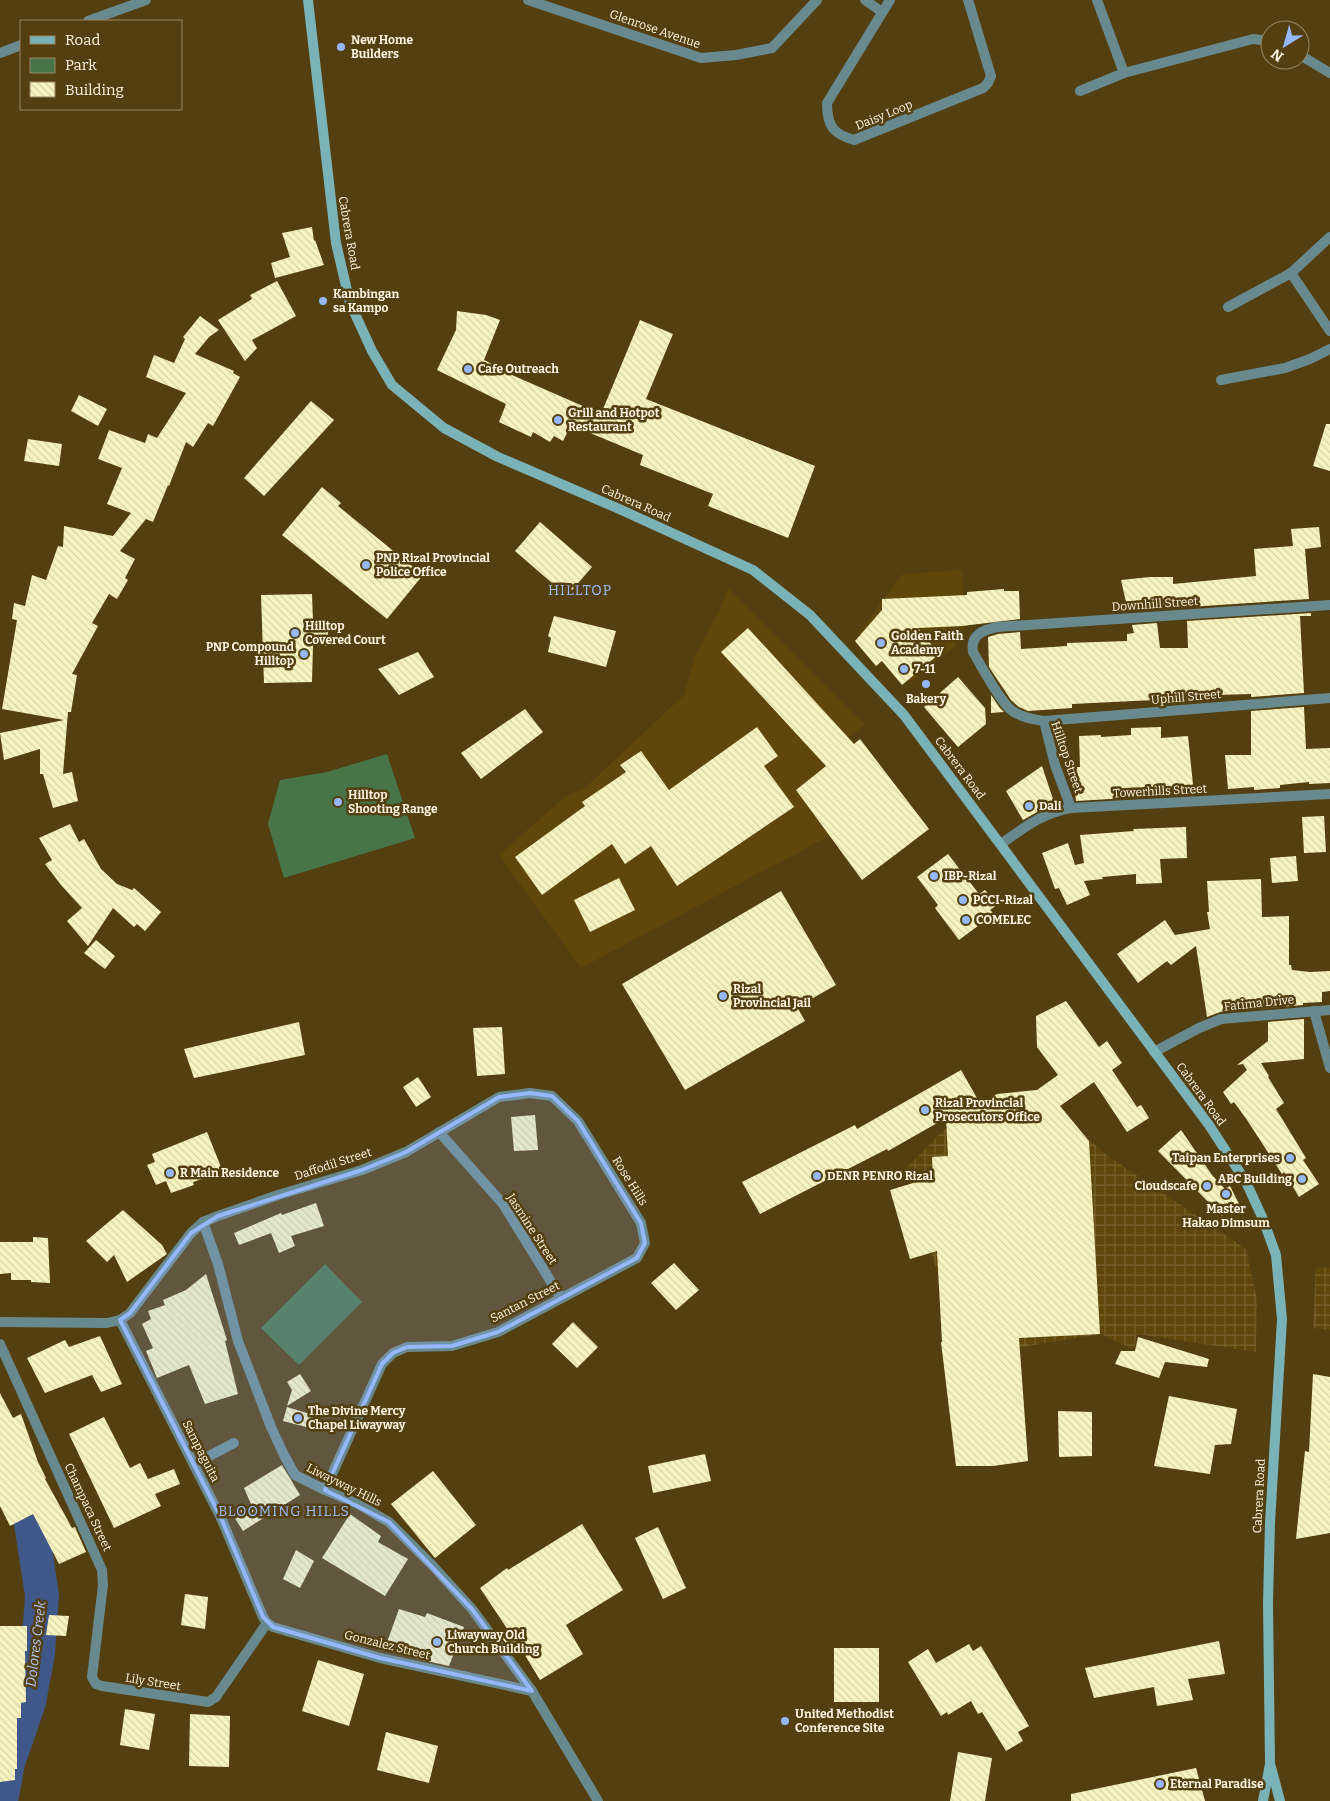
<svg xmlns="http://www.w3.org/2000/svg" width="1330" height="1801" font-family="Bitter,serif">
	<defs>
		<pattern id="industrial-grid" width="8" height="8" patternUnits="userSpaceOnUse" patternTransform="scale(1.25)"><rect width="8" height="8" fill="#5f470c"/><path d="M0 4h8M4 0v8" fill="none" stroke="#77622f"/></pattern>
		<pattern id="building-back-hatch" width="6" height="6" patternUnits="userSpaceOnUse" patternTransform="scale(1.25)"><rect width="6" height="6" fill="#f8f4bf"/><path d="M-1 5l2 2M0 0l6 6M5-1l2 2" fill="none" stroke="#d6d2a6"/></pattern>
	</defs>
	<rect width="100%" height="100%" fill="#543f10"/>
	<g fill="#5f470c">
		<polygon points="962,570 965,628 954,636 955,646 911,682 889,657 884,660 858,633 903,574"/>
		<polygon points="728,588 865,725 831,752 835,758 797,790 829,836 581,968 499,855 565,797 586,787 684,695 695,656 721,607"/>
	</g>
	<g fill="url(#industrial-grid)">
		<polygon points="1046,1089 1085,1136 1108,1156 1246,1249 1257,1300 1256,1352 1137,1334 1134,1349 1100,1334 963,1357 906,1168 946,1128 997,1094"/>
		<polygon points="1316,1267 1330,1268 1330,1330 1313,1328"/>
	</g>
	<g fill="#487548">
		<polygon points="387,754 415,838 284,878 268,824 280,780 327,772"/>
		<polygon points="325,1264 362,1302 299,1365 261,1328"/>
	</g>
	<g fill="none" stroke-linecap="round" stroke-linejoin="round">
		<polyline stroke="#3f5789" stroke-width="34" points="0,1463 28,1504 42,1595 38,1653 29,1702 8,1763 1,1801"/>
	</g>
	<g fill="url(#building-back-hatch)">
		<polygon points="312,227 314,241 315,240 324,265 275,278 271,263 290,257 282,233"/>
		<polygon points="277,281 296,316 252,340 257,348 245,361 218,320 252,299 250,295"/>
		<polygon points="457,311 486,315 500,320 484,360 498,367 498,369 601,414 640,320 673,334 646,399 815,466 788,538 708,506 713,494 640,465 643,455 571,425 563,441 554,436 550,442 533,432 531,437 499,422 506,404 437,370 456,330"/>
		<polygon points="200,316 219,330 209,337 195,354 234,371 233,373 240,377 213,426 208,423 193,447 186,442 169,486 168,485 153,522 146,519 120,551 135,559 125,578 128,580 117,599 109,594 92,623 98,626 72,674 77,675 71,712 68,712 63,774 72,772 78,801 53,808 43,774 40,774 40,749 4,760 0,733 64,720 2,709 17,620 12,619 14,603 25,606 32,575 46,580 58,546 63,547 64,526 113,536 131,513 107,504 122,468 98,459 109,430 145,443 148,434 157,438 186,393 146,377 154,355 174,363 185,339 183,337"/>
		<polygon points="79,395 107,409 98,426 71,411"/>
		<polygon points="311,401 334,420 264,496 244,478"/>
		<polygon points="1326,424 1330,424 1330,471 1313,466"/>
		<polygon points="28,439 62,444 59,466 24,461"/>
		<polygon points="322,487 341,503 338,506 423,575 387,619 282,535"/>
		<polygon points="540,522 592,567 567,596 515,551"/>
		<polygon points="1319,527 1321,547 1305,549 1309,599 1128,611 1121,580 1150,577 1173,577 1173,584 1256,576 1254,549 1293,546 1291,529"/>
		<polygon points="1004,589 1004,591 1019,591 1020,619 962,626 918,628 939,654 902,685 882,661 876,666 855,641 882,610 882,599 967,595 967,592"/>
		<polygon points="312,594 313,621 329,621 327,646 313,645 312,682 264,683 261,595"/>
		<polygon points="1311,613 1311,616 1300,616 1304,693 1251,697 1251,694 1216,695 1216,697 1072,704 1072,708 1028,711 1019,707 1011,700 989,667 988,637 998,634 1020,632 1021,649 1067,646 1067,643 1127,641 1127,634 1134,633 1132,625 1157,623 1160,648 1188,648 1187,621"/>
		<polygon points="554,616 616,631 606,667 548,652 551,638 548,636"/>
		<polygon points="748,628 854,744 860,739 929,829 862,880 796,790 826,766 721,652"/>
		<polygon points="418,652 434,677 399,695 378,669"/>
		<polygon points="958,677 985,708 986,724 958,747 924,707"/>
		<polygon points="991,695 1000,708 1004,712 991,713"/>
		<polygon points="1304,707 1306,749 1330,748 1330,783 1309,784 1309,782 1280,785 1280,788 1254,790 1254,787 1228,789 1225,755 1251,755 1251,711"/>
		<polygon points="525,709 543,732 481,779 461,753"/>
		<polygon points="757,727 778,756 764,766 794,807 677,886 651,846 625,864 612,844 542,895 515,857 585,806 582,802 626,772 620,765 641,751 669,790"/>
		<polygon points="1161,727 1161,738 1188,736 1194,794 1076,801 1072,767 1080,767 1079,736 1101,735 1101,737 1131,735 1131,728"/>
		<polygon points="1042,766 1055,805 1039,811 1023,820 1006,791"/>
		<polygon points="1324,816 1326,852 1304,853 1302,817"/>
		<polygon points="70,824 79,842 84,839 101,869 117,884 132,890 134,888 161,912 145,931 137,924 134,927 113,908 88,946 67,921 82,908 61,885 45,864 52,860 39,838"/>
		<polygon points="1186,827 1187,858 1160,859 1162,883 1136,884 1136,874 1102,877 1103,879 1084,881 1090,895 1067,905 1059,888 1055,889 1042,853 1068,843 1075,865 1084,863 1080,835 1134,831 1133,829"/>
		<polygon points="948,854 979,894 985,890 997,905 990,910 994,914 959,940 935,908 938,905 917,877"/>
		<polygon points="1296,856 1298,881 1272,883 1270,858"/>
		<polygon points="619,878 635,910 590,932 574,900"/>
		<polygon points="1261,879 1262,917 1289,916 1289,965 1291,965 1292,970 1310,972 1330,971 1330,991 1322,992 1322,1002 1303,1003 1303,1005 1220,1012 1207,1017 1196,946 1171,965 1167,961 1138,983 1117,954 1165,920 1175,935 1210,929 1207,912 1209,912 1207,881"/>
		<polygon points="781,891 836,985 797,1007 805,1021 685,1090 622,984"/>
		<polygon points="96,940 115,956 105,969 84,953"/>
		<polygon points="1066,1001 1099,1047 1107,1041 1122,1063 1112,1070 1137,1107 1141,1105 1149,1118 1127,1132 1094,1082 1060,1106 1089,1141 1100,1334 1019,1338 1028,1461 993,1466 956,1466 941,1342 942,1342 937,1251 910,1259 890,1190 933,1177 932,1157 948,1156 946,1118 888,1151 887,1149 760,1214 742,1182 855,1125 857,1129 961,1070 981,1105 997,1094 1037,1090 1058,1075 1037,1047 1036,1016"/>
		<polygon points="1304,1019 1304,1059 1261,1063 1269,1076 1268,1077 1284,1103 1276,1109 1306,1158 1303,1160 1319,1184 1299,1197 1284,1172 1282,1174 1247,1120 1234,1102 1231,1104 1223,1092 1247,1070 1243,1064 1237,1065 1268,1041 1268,1022"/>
		<polygon points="299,1022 305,1055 194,1078 184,1049"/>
		<polygon points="502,1027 505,1074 477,1076 473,1028"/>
		<polygon points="418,1077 431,1097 416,1107 403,1087"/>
		<polygon points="535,1115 538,1150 514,1151 511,1117"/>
		<polygon points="1181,1130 1212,1175 1225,1189 1230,1186 1239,1204 1222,1216 1158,1151"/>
		<polygon points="207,1132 223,1172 193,1182 194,1185 171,1193 166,1181 156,1185 147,1165 155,1162 152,1154"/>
		<polygon points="316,1203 324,1226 291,1236 295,1246 279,1253 271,1233 239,1245 234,1233 281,1213 282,1215"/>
		<polygon points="123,1210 162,1245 167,1254 127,1282 114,1255 107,1262 86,1241"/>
		<polygon points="33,1237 48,1238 50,1283 31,1282 31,1280 11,1280 11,1273 0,1274 0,1242 33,1242"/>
		<polygon points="674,1263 699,1290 676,1310 651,1283"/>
		<polygon points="206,1274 227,1340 225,1341 238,1394 205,1404 189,1365 157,1378 146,1351 153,1348 142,1324 151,1319 148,1311 165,1305 163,1300 186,1290"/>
		<polygon points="573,1322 598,1347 577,1368 552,1344"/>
		<polygon points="100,1336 122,1384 101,1392 92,1375 45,1393 27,1358 65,1340 69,1347"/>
		<polygon points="1138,1337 1209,1359 1207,1367 1165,1362 1159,1378 1115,1364 1121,1351 1135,1351"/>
		<polygon points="300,1374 311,1391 287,1406 292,1390 287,1382"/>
		<polygon points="1313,1374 1330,1377 1330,1533 1296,1539 1305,1451 1309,1452"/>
		<polygon points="0,1393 13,1418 21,1414 38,1462 46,1478 45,1479 72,1528 75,1527 86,1552 59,1564 33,1514 10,1526 0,1506"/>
		<polygon points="1169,1396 1237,1409 1231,1444 1215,1445 1210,1474 1154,1466"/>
		<polygon points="287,1407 313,1415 310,1428 283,1421"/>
		<polygon points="1058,1411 1092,1412 1092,1456 1059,1457"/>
		<polygon points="104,1417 130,1468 140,1463 148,1479 174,1469 180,1484 155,1494 161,1506 114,1528 69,1434"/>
		<polygon points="705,1454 711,1481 653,1493 648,1466"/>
		<polygon points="282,1465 300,1495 243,1531 233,1515 251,1504 244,1488"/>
		<polygon points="433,1471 476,1525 435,1558 391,1504"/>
		<polygon points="350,1514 381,1536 378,1542 408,1559 385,1596 322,1558"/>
		<polygon points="582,1524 623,1590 566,1625 583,1654 540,1680 520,1647 512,1652 502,1638 510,1633 480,1588 507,1568 508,1570"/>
		<polygon points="658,1527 686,1588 663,1599 635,1538"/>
		<polygon points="296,1550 314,1561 300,1588 283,1579"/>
		<polygon points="185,1594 208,1597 205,1629 181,1625"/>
		<polygon points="399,1609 425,1617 427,1613 464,1627 449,1666 418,1659 386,1645"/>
		<polygon points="49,1615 69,1616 66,1636 46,1635"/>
		<polygon points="0,1626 27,1626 27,1651 25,1651 26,1702 21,1703 21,1718 17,1718 17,1769 15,1769 15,1780 0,1782"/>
		<polygon points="1219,1641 1225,1674 1188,1679 1193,1700 1157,1706 1154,1687 1094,1698 1085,1668"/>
		<polygon points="969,1644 973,1651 981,1646 1029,1726 1018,1732 1023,1741 1006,1751 982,1712 978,1714 971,1701 948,1715 947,1712 941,1716 908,1662 928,1649 936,1663"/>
		<rect x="834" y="1648" width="45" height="54"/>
		<polygon points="318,1660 364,1674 349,1726 302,1711"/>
		<polygon points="125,1709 155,1714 149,1750 120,1745"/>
		<polygon points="190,1714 230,1716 229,1767 189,1766"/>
		<polygon points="386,1732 438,1746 429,1783 377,1770"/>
		<polygon points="958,1752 992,1758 985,1801 950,1801"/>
		<polygon points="1196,1768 1205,1801 1071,1801 1071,1794"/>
	</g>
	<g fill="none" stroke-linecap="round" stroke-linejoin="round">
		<g stroke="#688a8e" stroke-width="10">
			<polyline points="528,0 701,58 736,55 772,48 817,0"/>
			<polyline points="865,0 882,12"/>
			<path d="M890,0L827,103C827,126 833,134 854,140L983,88L988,83L991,76L968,0"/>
			<polyline points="1097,0 1124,73"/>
			<polyline points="88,21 146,0"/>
			<polyline points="0,53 21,45"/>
			<polyline points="1300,55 1330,73"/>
			<polyline points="1080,91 1124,73 1253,39 1270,41"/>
			<polyline points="1291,273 1330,331"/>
			<polyline points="1228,307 1291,273 1330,237"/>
			<polyline points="1221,380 1285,368 1310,359 1330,349"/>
			<polyline points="1044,721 1330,698"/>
			<path d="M1071,808L1055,765L1044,721C1032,719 1019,717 1010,709C998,698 982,667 973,652C970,635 983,630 997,627L1330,605"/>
			<path d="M1001,844C1025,827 1042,813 1071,808L1330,794"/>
			<polyline points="1314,1011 1330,1068"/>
			<polyline points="1154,1052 1199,1028 1221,1019 1330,1010"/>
			<polyline points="439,1132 503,1204 561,1298"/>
			<polyline points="203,1222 218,1264 238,1341 271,1427 284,1455 295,1475 325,1490 358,1504 389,1522 433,1566 472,1609 532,1691 598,1801"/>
			<polyline points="120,1320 221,1518 263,1617 267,1623 273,1627 380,1658 532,1691"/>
			<polyline points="0,1322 107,1323 120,1320 130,1313 191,1233 203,1222 218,1216 278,1195 362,1170 406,1152 499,1097 530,1093 552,1096 578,1121 641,1223 645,1243 637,1258 498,1332 452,1346 407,1347 393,1353 382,1364 325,1490"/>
			<polyline points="0,1344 102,1570 103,1585 92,1677 96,1684 102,1686 208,1702 216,1697 267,1623"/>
			<polyline points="194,1464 234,1443"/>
		</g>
		<g stroke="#79b2b7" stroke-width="10">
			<polyline points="308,0 336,243 350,303 372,351 392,385 444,428 498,457 617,508 753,570 810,615 904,715 1209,1125 1246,1182 1263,1219 1276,1255 1282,1319 1270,1523 1268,1603 1270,1764 1263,1801"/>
			<polyline points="1271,1767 1280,1801"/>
		</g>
	</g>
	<path fill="#94b7fd" fill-opacity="0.2" stroke="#94b7fd" stroke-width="4" stroke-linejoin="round" d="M530,1093L552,1096L578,1121L641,1223L645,1243L637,1258L498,1332L452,1346L407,1347L393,1353L382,1364L325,1490L389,1522L472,1609L532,1691L380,1658L273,1627L263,1617L221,1518L120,1320L130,1313L191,1233L218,1216L362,1170L406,1152L499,1097Z"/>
	<g fill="#94b7fd" stroke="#543f10" stroke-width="2">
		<circle cx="341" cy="47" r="5"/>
		<circle cx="323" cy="301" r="5"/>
		<circle cx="468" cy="369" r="5"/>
		<circle cx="558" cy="420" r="5"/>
		<circle cx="366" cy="565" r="5"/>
		<circle cx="295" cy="633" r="5"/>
		<circle cx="881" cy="643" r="5"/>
		<circle cx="304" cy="654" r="5"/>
		<circle cx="904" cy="669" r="5"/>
		<circle cx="926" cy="684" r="5"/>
		<circle cx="338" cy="802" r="5"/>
		<circle cx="1029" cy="806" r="5"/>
		<circle cx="934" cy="876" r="5"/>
		<circle cx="963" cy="900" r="5"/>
		<circle cx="966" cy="920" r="5"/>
		<circle cx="723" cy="996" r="5"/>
		<circle cx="925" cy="1110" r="5"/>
		<circle cx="1290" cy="1158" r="5"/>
		<circle cx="170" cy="1173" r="5"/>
		<circle cx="817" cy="1176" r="5"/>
		<circle cx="1302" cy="1179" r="5"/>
		<circle cx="1207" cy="1186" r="5"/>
		<circle cx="1226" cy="1194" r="5"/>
		<circle cx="298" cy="1418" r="5"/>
		<circle cx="437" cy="1642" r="5"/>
		<circle cx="785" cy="1721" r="5"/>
		<circle cx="1160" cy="1784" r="5"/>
	</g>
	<g text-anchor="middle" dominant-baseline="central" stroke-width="5" stroke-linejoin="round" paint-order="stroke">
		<g font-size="12" fill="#fef4e1" stroke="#543f10">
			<text transform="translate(655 29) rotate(19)">Glenrose Avenue</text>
			<text transform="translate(884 115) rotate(-22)">Daisy Loop</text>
			<text transform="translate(349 233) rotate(80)">Cabrera Road</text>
			<text transform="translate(636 503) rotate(24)">Cabrera Road</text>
			<text transform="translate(1155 604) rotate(-4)">Downhill Street</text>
			<text transform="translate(1186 697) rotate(-5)">Uphill Street</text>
			<text transform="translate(1067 757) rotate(71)">Hilltop Street</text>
			<text transform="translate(960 768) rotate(53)">Cabrera Road</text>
			<text transform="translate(1160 791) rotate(-3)">Towerhills Street</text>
			<text transform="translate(1259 1003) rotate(-6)">Fatima Drive</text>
			<text transform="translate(1201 1094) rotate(54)">Cabrera Road</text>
			<text transform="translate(333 1164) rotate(-18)">Daffodil Street</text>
			<text transform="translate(630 1181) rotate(58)">Rose Hills</text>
			<text transform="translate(532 1229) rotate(57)">Jasmine Street</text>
			<text transform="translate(525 1302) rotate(-27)">Santan Street</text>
			<text transform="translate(201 1451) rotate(63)">Sampaguita</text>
			<text transform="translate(344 1485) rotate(26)">Liwayway Hills</text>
			<text transform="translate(1259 1496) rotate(-87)">Cabrera Road</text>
			<text transform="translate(88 1507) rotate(65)">Champaca Street</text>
			<text transform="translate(387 1645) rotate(14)">Gonzalez Street</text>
			<text transform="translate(153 1682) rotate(9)">Lily Street</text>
		</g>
		<g font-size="12" font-weight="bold" fill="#fef4e1" stroke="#543f10" text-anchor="start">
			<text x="351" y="40">New Home<tspan x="351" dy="14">Builders</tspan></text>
			<text x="333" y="294">Kambingan<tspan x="333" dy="14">sa Kampo</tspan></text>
			<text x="478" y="369">Cafe Outreach</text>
			<text x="568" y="413">Grill and Hotpot<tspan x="568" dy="14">Restaurant</tspan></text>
			<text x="376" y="558">PNP Rizal Provincial<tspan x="376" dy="14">Police Office</tspan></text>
			<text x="305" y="626">Hilltop<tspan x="305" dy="14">Covered Court</tspan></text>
			<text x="891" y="636">Golden Faith<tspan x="891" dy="14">Academy</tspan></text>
			<text x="294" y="647" text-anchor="end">PNP Compound<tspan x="294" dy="14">Hilltop</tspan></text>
			<text x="914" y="669">7-11</text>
			<text x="926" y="699" text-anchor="middle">Bakery</text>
			<text x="348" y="795">Hilltop<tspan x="348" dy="14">Shooting Range</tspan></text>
			<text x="1039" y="806">Dali</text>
			<text x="944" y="876">IBP-Rizal</text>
			<text x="973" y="900">PCCI-Rizal</text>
			<text x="976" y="920">COMELEC</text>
			<text x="733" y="989">Rizal<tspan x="733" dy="14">Provincial Jail</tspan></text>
			<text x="935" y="1103">Rizal Provincial<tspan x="935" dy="14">Prosecutors Office</tspan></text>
			<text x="1280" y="1158" text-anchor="end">Taipan Enterprises</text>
			<text x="180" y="1173">R Main Residence</text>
			<text x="827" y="1176">DENR PENRO Rizal</text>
			<text x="1292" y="1179" text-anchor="end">ABC Building</text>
			<text x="1197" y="1186" text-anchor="end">Cloudscafe</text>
			<text x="1226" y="1209" text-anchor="middle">Master<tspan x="1226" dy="14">Hakao Dimsum</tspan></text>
			<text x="308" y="1411">The Divine Mercy<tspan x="308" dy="14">Chapel Liwayway</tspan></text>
			<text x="447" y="1635">Liwayway Old<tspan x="447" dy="14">Church Building</tspan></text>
			<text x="795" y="1714">United Methodist<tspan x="795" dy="14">Conference Site</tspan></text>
			<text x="1170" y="1784">Eternal Paradise</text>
		</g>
		<g font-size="14" letter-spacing="1" fill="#9dbeff" stroke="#543f10">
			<text x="580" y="590">HILLTOP</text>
			<text x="284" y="1511">BLOOMING HILLS</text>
		</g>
		<g font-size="14" font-style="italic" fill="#b1c8f6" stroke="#543f10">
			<text transform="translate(36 1644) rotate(-83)">Dolores Creek</text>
		</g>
	</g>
	<rect x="20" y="20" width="162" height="90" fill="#543f10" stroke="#988764"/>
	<rect x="30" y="36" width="25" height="8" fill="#79b2b7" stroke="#988764"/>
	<text x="65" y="45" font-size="15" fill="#fef4e1">Road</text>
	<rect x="30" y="58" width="25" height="15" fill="#487548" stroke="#988764"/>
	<text x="65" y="70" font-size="15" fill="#fef4e1">Park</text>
	<rect x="30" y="82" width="25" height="15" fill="url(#building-back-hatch)" stroke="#988764"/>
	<text x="65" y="95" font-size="15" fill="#fef4e1">Building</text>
	<g transform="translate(1285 45) rotate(217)"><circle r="24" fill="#543f10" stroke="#988764"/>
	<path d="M0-4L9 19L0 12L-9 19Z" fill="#94b7fd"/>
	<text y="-8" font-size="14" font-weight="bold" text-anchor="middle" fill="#fef4e1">N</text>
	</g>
</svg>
